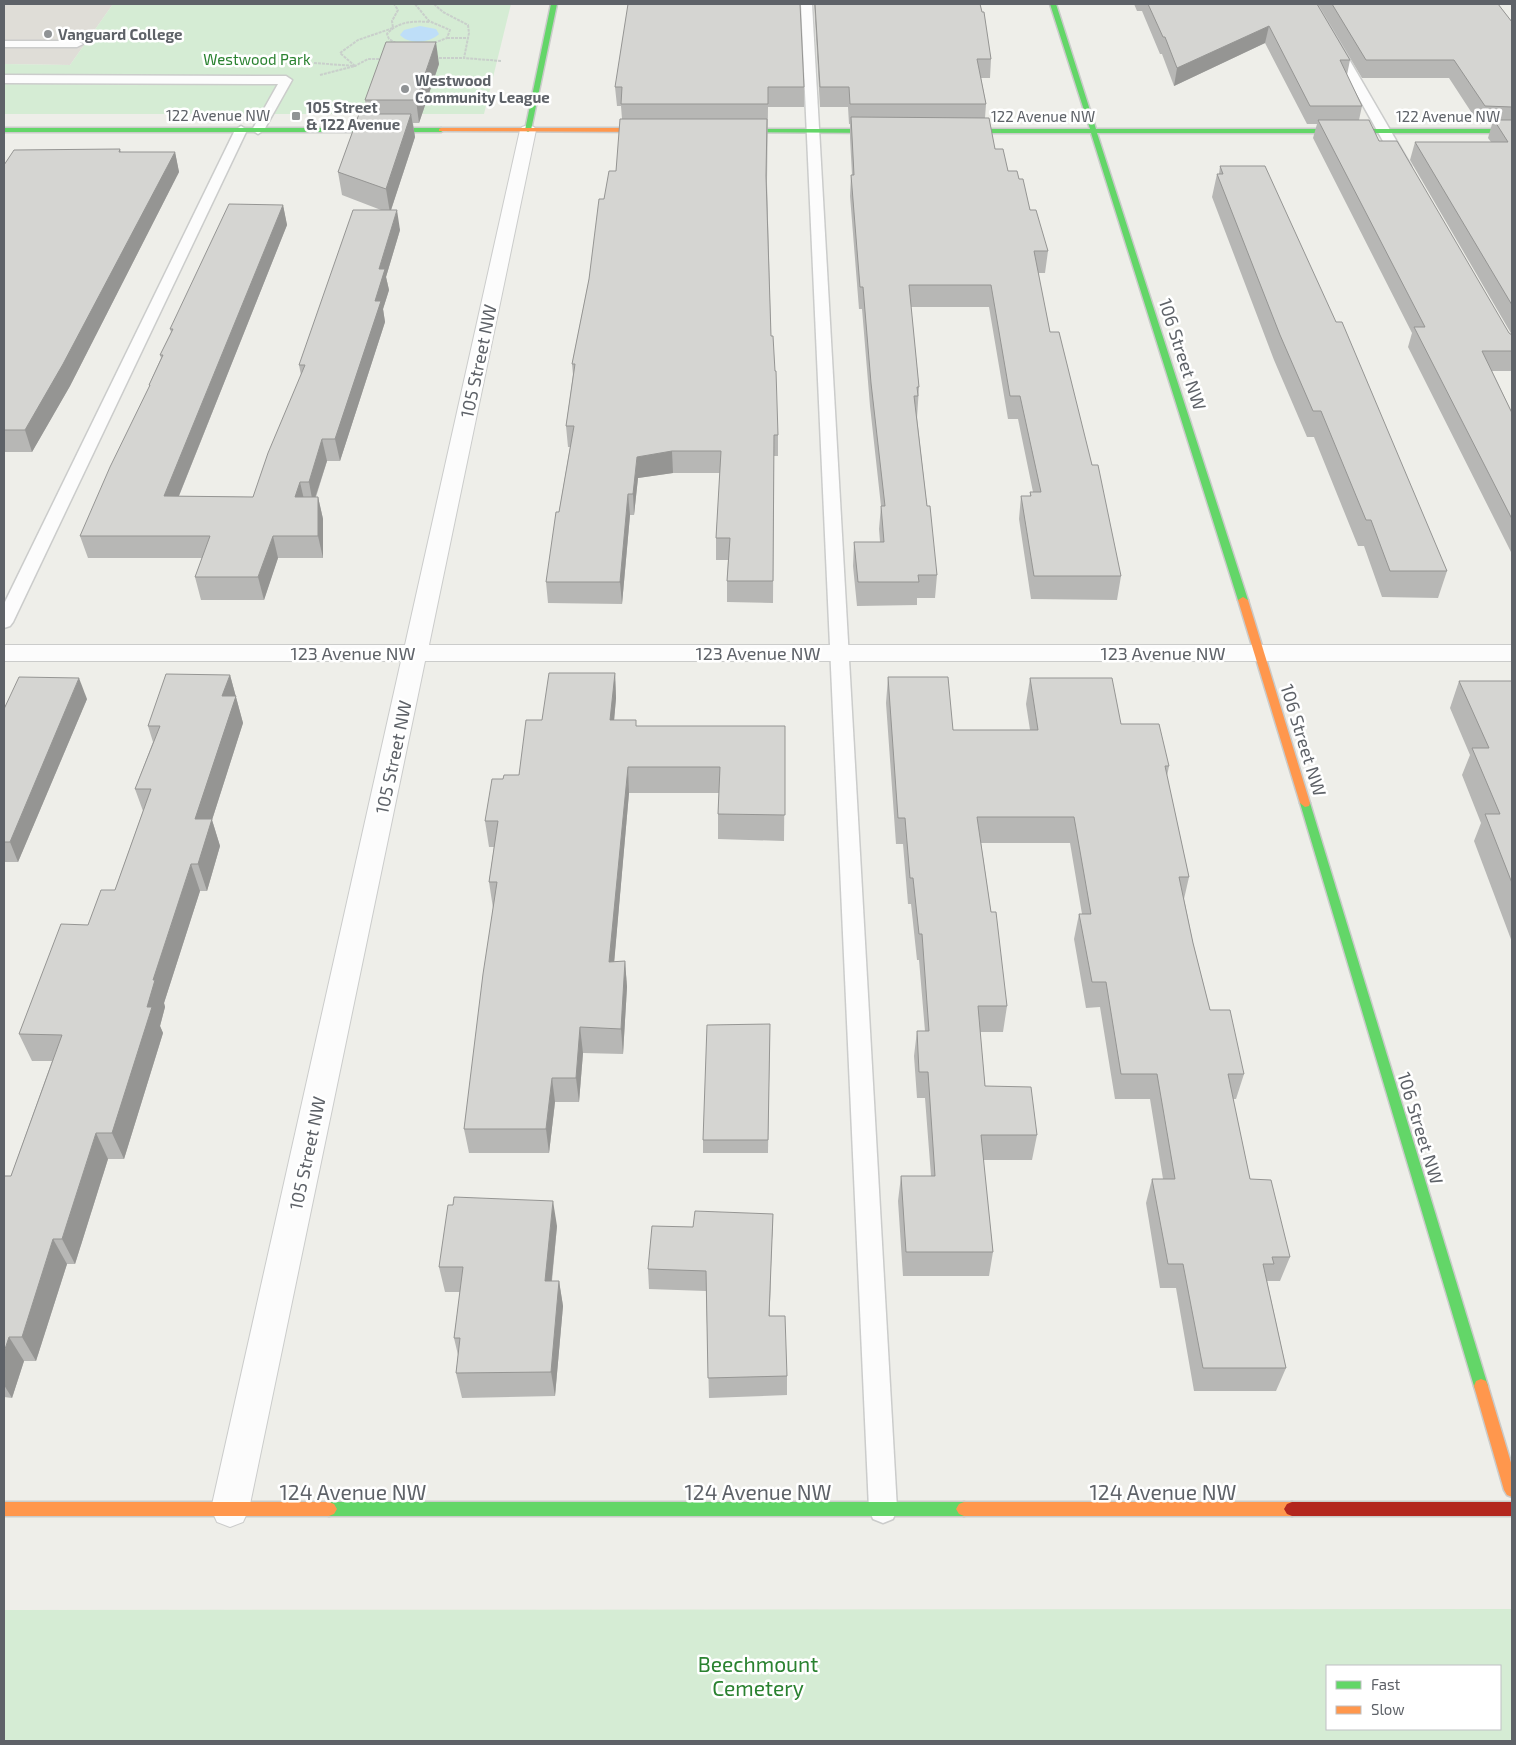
<svg xmlns="http://www.w3.org/2000/svg" width="1516" height="1745" font-family="'Exo 2',sans-serif">
	<rect width="100%" height="100%" fill="#eeeee9"/>
	<polygon fill="#dfddd7" points="4,4 113,4 70,65 4,64"/>
	<g fill="#d5ecd4" fill-rule="evenodd">
		<polygon points="113,4 511,4 484,114 4,114 4,64 70,65"/>
		<path d="M1512,1609V1741H4V1610ZM1327,1666H1500V1729H1327Z"/>
	</g>
	<path fill="#bedef8" d="M420,26L436,29L439,34C430,43 409,45 400,35L404,30Z"/>
	<g fill="none" stroke-linecap="round" stroke-linejoin="round">
		<defs>
			<g id="lane">
				<polygon points="801,4 812,4 897,1509 893,1519 883,1523 873,1519 869,1509"/>
				<polygon points="1306,4 1317,4 1411,166 1409,169 1399,169 1397,166"/>
				<polygon points="4,41 77,41 83,44 77,47 4,47"/>
				<polygon points="4,75 286,76 292,80 264,130 258,134 252,130 278,84 4,83"/>
				<polygon points="241,126 247,130 13,622 10,626 4,628 4,604 235,130"/>
			</g>
			<polygon id="street" points="528,125 534,127 536,130 429,645 1512,645 1512,661 425,661 249,1509 243,1522 230,1527 217,1522 211,1509 401,661 4,661 4,645 405,645 520,130 522,127"/>
			<g id="fast">
				<polygon points="551,4 557,4 531,130 528,132 525,130"/>
				<polygon points="1050,4 1056,4 1096,129 1512,129 1512,133 1097,133 1248,600 1246,602 1243,603 1238,600 1091,133 953,133 950,131 953,129 1090,129"/>
				<polygon points="4,128 441,128 444,130 441,132 4,132"/>
				<polygon points="728,129 887,129 890,131 887,133 730,132 727,130"/>
				<polygon points="1305,799 1310,803 1488,1386 1486,1391 1481,1393 1476,1391 1474,1386 1300,803"/>
				<polygon points="329,1502 964,1502 969,1504 972,1509 969,1514 964,1516 329,1516 324,1514 321,1509 324,1504"/>
			</g>
			<g id="slow">
				<polygon points="441,128 657,128 660,130 657,132 439,131 439,129"/>
				<polygon points="1243,597 1248,600 1310,803 1309,806 1305,807 1300,803 1238,600"/>
				<polygon points="1481,1379 1486,1381 1488,1386 1512,1466 1512,1497 1507,1495 1504,1490 1474,1386 1476,1381"/>
				<polygon points="4,1502 329,1502 334,1504 337,1509 334,1514 329,1516 4,1516"/>
				<polygon points="964,1502 1292,1502 1297,1504 1300,1509 1297,1514 1292,1516 964,1516 959,1514 956,1509 959,1504"/>
			</g>
			<polygon id="jam" points="1292,1502 1512,1502 1512,1516 1292,1516 1287,1514 1284,1509 1287,1504"/>
		</defs>
		<use href="#lane" stroke="#cbcccb" stroke-width="3"/>
		<use href="#street" stroke="#cbcccb" stroke-width="2"/>
		<use href="#fast" stroke="#cacbca" stroke-width="3"/>
		<use href="#slow" stroke="#cacbca" stroke-width="3"/>
		<use href="#jam" stroke="#cacbca" stroke-width="3"/>
		<g stroke="#c9cfcb" stroke-width="2" stroke-dasharray="3 1" stroke-linecap="butt">
			<polyline points="415,4 429,21 450,30 447,38 434,43"/>
			<polyline points="434,4 443,12 468,25 469,33 464,58 501,61"/>
			<polyline points="447,38 468,38"/>
			<path d="M396,43L389,39L387,34C398,21 414,21 430,22"/>
			<polyline points="435,58 464,58"/>
			<polyline points="314,63 355,66 368,59 384,59"/>
			<polyline points="320,75 355,66 340,53 358,40 393,28 392,21 398,10 394,4"/>
		</g>
		<use href="#lane" fill="#fcfcfc" fill-rule="evenodd"/>
		<use href="#street" fill="#fcfcfc" fill-rule="evenodd"/>
		<use href="#fast" fill="#63d668" fill-rule="evenodd"/>
		<use href="#slow" fill="#ff974d" fill-rule="evenodd"/>
		<use href="#jam" fill="#b3261e" fill-rule="evenodd"/>
	</g>
	<g fill="#b7b7b5">
		<polygon points="814,4 980,4 991,59 990,78 981,78 986,104 985,118 995,149 1008,171 1019,179 1030,210 1048,251 1045,273 1038,273 1050,332 1092,465 1121,576 1117,600 1031,599 1019,519 1021,496 1030,496 1030,492 1033,492 1018,419 1008,419 989,307 911,307 919,387 917,418 927,506 937,575 935,598 917,598 917,605 857,606 853,566 854,542 880,542 879,529 881,506 870,406 862,309 859,309 850,196 851,175 852,175 850,138 850,124 849,124 848,107 820,107"/>
		<polygon points="1134,4 1317,4 1350,60 1347,75 1362,106 1359,120 1379,141 1509,333 1512,335 1410,160 1415,142 1491,142 1488,138 1492,124 1479,124 1449,78 1362,78 1318,4 1498,4 1512,22 1512,371 1492,371 1512,413 1512,552 1511,552 1408,347 1412,333 1313,138 1317,124 1307,124 1265,43 1174,86 1162,54 1160,54 1142,11 1137,11"/>
		<polygon points="439,64 419,123 413,123 415,137 391,210 400,230 386,277 389,290 383,309 385,322 340,461 327,461 316,497 318,497 323,519 323,558 278,558 264,600 201,600 195,577 202,558 88,558 80,536 149,387 149,385 161,358 160,355 171,332 170,329 283,205 287,225 179,496 253,497 301,375 299,365 381,210 342,195 338,172 367,114 365,100"/>
		<polygon points="615,87 804,87 804,107 768,107 767,182 771,336 778,435 778,456 774,456 773,603 727,602 727,581 728,560 716,560 716,538 720,473 673,473 638,478 634,515 630,515 622,604 548,603 546,582 559,512 570,447 568,447 566,426 573,375 572,364 589,279 604,199 616,171 622,119 621,106 617,106"/>
		<polygon points="120,149 121,152 175,152 179,172 70,386 32,452 4,452 4,165"/>
		<polygon points="1220,166 1447,571 1438,598 1382,597 1364,546 1358,546 1314,437 1307,437 1274,360 1212,197 1217,174 1219,174"/>
		<polygon points="615,673 616,698 614,720 636,720 636,726 785,726 784,841 718,839 718,814 719,793 629,793 614,962 625,961 627,987 623,1054 583,1053 579,1102 555,1102 549,1153 469,1153 464,1129 493,908 489,882 494,847 489,847 485,821 503,779 519,775 542,720"/>
		<polygon points="230,675 243,723 212,820 220,846 207,891 200,891 164,1003 165,1007 160,1026 163,1033 124,1159 108,1159 75,1264 67,1264 36,1361 24,1361 12,1398 4,1397 4,1176 11,1176 52,1061 32,1061 19,1034 88,925 115,890 143,811 135,789 153,742 148,726"/>
		<polygon points="888,677 953,730 1030,730 1026,704 1030,678 1121,724 1169,766 1167,776 1189,877 1184,899 1193,943 1210,1010 1244,1074 1236,1099 1233,1099 1250,1179 1290,1257 1280,1281 1267,1281 1286,1368 1276,1391 1194,1391 1176,1288 1160,1288 1146,1203 1152,1179 1163,1179 1150,1099 1115,1099 1100,1007 1086,1008 1074,939 1079,914 1082,914 1070,843 981,843 991,912 1007,1006 1003,1032 980,1032 985,1086 1037,1135 1032,1160 983,1160 993,1252 989,1276 903,1276 898,1201 901,1176 931,1176 925,1098 917,1098 914,1056 917,1031 925,1031 919,960 917,960 911,904 908,904 903,844 896,844 886,703"/>
		<polygon points="1459,681 1512,681 1512,942 1474,841 1481,823 1462,775 1470,755 1450,708"/>
		<polygon points="87,699 18,862 4,862 4,709"/>
		<polygon points="770,1024 768,1153 703,1153 703,1140"/>
		<polygon points="773,1214 769,1316 787,1376 787,1395 709,1398 706,1291 649,1289 648,1269 693,1227"/>
		<polygon points="557,1226 552,1281 559,1281 563,1306 555,1396 462,1398 456,1373 458,1355 454,1338 460,1292 445,1292 439,1267"/>
	</g>
	<g fill="#959593">
		<polygon points="1269,26 1265,43 1174,86 1177,68"/>
		<polygon points="436,42 439,64 419,123 416,100"/>
		<polygon points="411,114 415,137 390,213 386,189"/>
		<polygon points="175,152 179,172 70,386 32,452 25,430"/>
		<polygon points="283,205 287,225 170,518 164,496"/>
		<polygon points="397,210 400,230 386,277 389,290 383,309 385,322 340,461 335,439 375,301 379,269"/>
		<polygon points="322,439 327,461 313,504 309,482"/>
		<polygon points="672,451 673,473 638,478 634,515 633,494 637,457"/>
		<polygon points="300,482 305,504 295,497"/>
		<polygon points="628,494 630,515 622,604 620,582"/>
		<polygon points="318,497 323,519 323,558 318,536"/>
		<polygon points="273,536 278,558 264,600 258,577"/>
		<polygon points="615,673 616,698 612,745 610,720"/>
		<polygon points="230,675 243,723 212,820 220,846 207,891 198,864 195,819 222,696"/>
		<polygon points="79,678 87,699 18,862 10,842"/>
		<polygon points="628,767 629,793 612,987 609,962"/>
		<polygon points="191,864 200,891 164,1003 165,1007 160,1026 163,1033 124,1159 112,1133 147,1007 153,980"/>
		<polygon points="625,961 627,987 623,1054 621,1029"/>
		<polygon points="580,1027 583,1053 579,1102 576,1078"/>
		<polygon points="552,1078 555,1102 549,1153 546,1129"/>
		<polygon points="96,1133 108,1159 75,1264 62,1239"/>
		<polygon points="553,1201 557,1226 549,1306 545,1281"/>
		<polygon points="773,1214 772,1234 769,1336 769,1316"/>
		<polygon points="53,1239 67,1264 36,1361 22,1337"/>
		<polygon points="559,1281 563,1306 555,1396 551,1372"/>
		<polygon points="9,1337 24,1361 12,1398 4,1385 4,1352"/>
	</g>
	<g fill="#d5d5d2" stroke="#959593">
		<polygon points="628,4 800,4 804,87 768,87 768,104 621,104 622,87 615,87"/>
		<polygon points="815,4 980,4 982,12 984,12 991,59 977,59 986,104 850,104 849,87 820,87"/>
		<polygon points="1148,4 1317,4 1350,60 1340,60 1362,106 1310,106 1269,26 1177,68 1165,37 1163,37"/>
		<polygon points="1332,4 1498,4 1512,22 1512,107 1485,106 1454,60 1366,60"/>
		<polygon points="386,42 436,42 416,100 365,100"/>
		<polygon points="359,114 411,114 386,189 338,172"/>
		<polygon points="851,117 989,118 995,149 1003,149 1008,171 1017,171 1019,179 1023,179 1030,210 1036,210 1048,251 1034,251 1050,332 1059,332 1092,465 1098,465 1121,576 1034,576 1021,496 1031,496 1030,492 1041,492 1020,396 1010,396 991,285 909,285 919,387 917,387 918,396 914,396 927,506 930,506 937,575 918,575 919,582 858,582 854,542 884,542 881,506 885,506 871,383 863,287 860,287 851,175 854,175"/>
		<polygon points="620,119 767,119 766,176 771,336 773,336 775,371 776,371 778,435 774,435 773,581 727,581 730,538 716,538 721,451 672,451 637,457 633,494 628,494 620,582 546,582 556,512 559,512 574,426 566,426 575,364 572,364 589,279 599,199 604,199 609,171 616,171"/>
		<polygon points="1318,120 1369,120 1379,141 1397,141 1509,333 1512,335 1512,351 1482,351 1512,413 1512,519 1414,327 1425,327"/>
		<polygon points="1494,120 1512,120 1512,305 1415,142 1508,142"/>
		<polygon points="120,149 119,152 175,152 63,364 25,430 4,430 4,165 14,150"/>
		<polygon points="1220,166 1265,166 1336,322 1342,322 1447,571 1390,571 1371,520 1366,520 1321,411 1313,411 1280,335 1217,174 1223,174"/>
		<polygon points="229,204 283,205 164,496 253,497 268,453 305,365 299,365 353,210 397,210 379,269 385,269 375,301 381,301 335,439 322,439 309,482 300,482 295,497 318,497 318,536 273,536 258,577 195,577 210,536 80,536 110,467 150,385 149,385 163,355 160,355 173,329 170,329"/>
		<polygon points="549,673 615,673 610,720 636,720 636,726 785,726 785,815 718,814 720,767 628,767 609,962 625,961 621,1029 580,1027 576,1078 552,1078 546,1129 464,1129 483,974 497,882 489,882 498,821 485,821 492,779 503,779 504,775 519,775 526,720 542,720"/>
		<polygon points="166,674 230,675 222,696 236,696 195,819 212,819 198,864 191,864 153,980 155,980 147,1007 152,1007 112,1133 96,1133 62,1239 53,1239 22,1337 9,1337 4,1352 4,1176 11,1176 62,1035 19,1034 61,924 88,925 101,890 115,890 151,789 135,789 160,726 148,726"/>
		<polygon points="19,677 79,678 10,842 4,842 4,709"/>
		<polygon points="888,677 948,677 953,730 1038,730 1030,678 1112,678 1121,724 1159,724 1169,766 1165,766 1189,877 1179,877 1193,943 1210,1010 1230,1010 1244,1074 1228,1074 1250,1179 1271,1180 1290,1257 1272,1257 1274,1264 1263,1264 1286,1368 1203,1368 1183,1264 1168,1264 1152,1179 1175,1179 1157,1074 1121,1074 1106,982 1092,982 1079,914 1091,914 1074,817 977,817 991,912 996,912 1007,1006 978,1006 985,1086 1031,1087 1037,1135 981,1135 993,1252 906,1252 901,1176 935,1176 928,1072 919,1072 917,1031 929,1031 922,934 919,934 913,878 910,878 905,818 898,818"/>
		<polygon points="1459,681 1512,681 1512,883 1485,814 1500,814 1472,748 1489,748"/>
		<polygon points="770,1024 768,1140 703,1140 707,1025"/>
		<polygon points="454,1197 553,1201 545,1281 559,1281 551,1372 456,1373 460,1338 454,1338 463,1267 439,1267 448,1205 453,1205"/>
		<polygon points="695,1211 773,1214 769,1316 785,1316 787,1376 708,1378 706,1271 648,1269 652,1226 693,1227"/>
	</g>
	<g fill="#909395" stroke="#fff" stroke-width="2">
		<circle cx="48" cy="34" r="5"/>
		<circle cx="405" cy="89" r="5"/>
		<rect x="291" y="111" width="10" height="10" rx="2.5"/>
	</g>
	<g text-anchor="middle" dominant-baseline="central" stroke-width="5" stroke-linejoin="round" paint-order="stroke">
		<g font-size="15" font-weight="bold" fill="#5e6268" stroke="#fff" text-anchor="start">
			<text x="58" y="34">Vanguard College</text>
			<text x="415" y="80">Westwood<tspan x="415" dy="17">Community League</tspan></text>
			<text x="306" y="107">105 Street<tspan x="306" dy="17">&amp; 122 Avenue</tspan></text>
		</g>
		<g font-size="15" fill="#2a8230" stroke="#fff">
			<text x="257" y="59">Westwood Park</text>
		</g>
		<g font-size="15" fill="#5e6268" stroke="#fff">
			<text x="218" y="115">122 Avenue NW</text>
			<text x="1043" y="116">122 Avenue NW</text>
			<text x="1448" y="116">122 Avenue NW</text>
		</g>
		<g font-size="18" fill="#5e6268" stroke="#fff">
			<text transform="translate(1183 354) rotate(72)">106 Street NW</text>
			<text transform="translate(478 361) rotate(-78)">105 Street NW</text>
			<text x="353" y="653">123 Avenue NW</text>
			<text x="758" y="653">123 Avenue NW</text>
			<text x="1163" y="653">123 Avenue NW</text>
			<text transform="translate(1304 740) rotate(73)">106 Street NW</text>
			<text transform="translate(393 757) rotate(-78)">105 Street NW</text>
			<text transform="translate(1421 1128) rotate(73)">106 Street NW</text>
			<text transform="translate(307 1153) rotate(-78)">105 Street NW</text>
		</g>
		<g font-size="21" fill="#5e6268" stroke="#fff">
			<text x="353" y="1491">124 Avenue NW</text>
			<text x="758" y="1491">124 Avenue NW</text>
			<text x="1163" y="1491">124 Avenue NW</text>
		</g>
		<g font-size="21" fill="#2a8230" stroke="#fff">
			<text x="758" y="1663">Beechmount<tspan x="758" dy="24">Cemetery</tspan></text>
		</g>
	</g>
	<rect width="1516" height="1745" fill="none" stroke="#5e6268" stroke-width="10"/>
	<rect x="1326" y="1665" width="175" height="65" fill="#ffffff" stroke="#bfc0c3"/>
	<rect x="1336" y="1681" width="25" height="8" fill="#63d668" stroke="#bfc0c3"/>
	<text x="1371" y="1690" font-size="15" fill="#5e6268">Fast</text>
	<rect x="1336" y="1706" width="25" height="8" fill="#ff974d" stroke="#bfc0c3"/>
	<text x="1371" y="1715" font-size="15" fill="#5e6268">Slow</text>
</svg>
